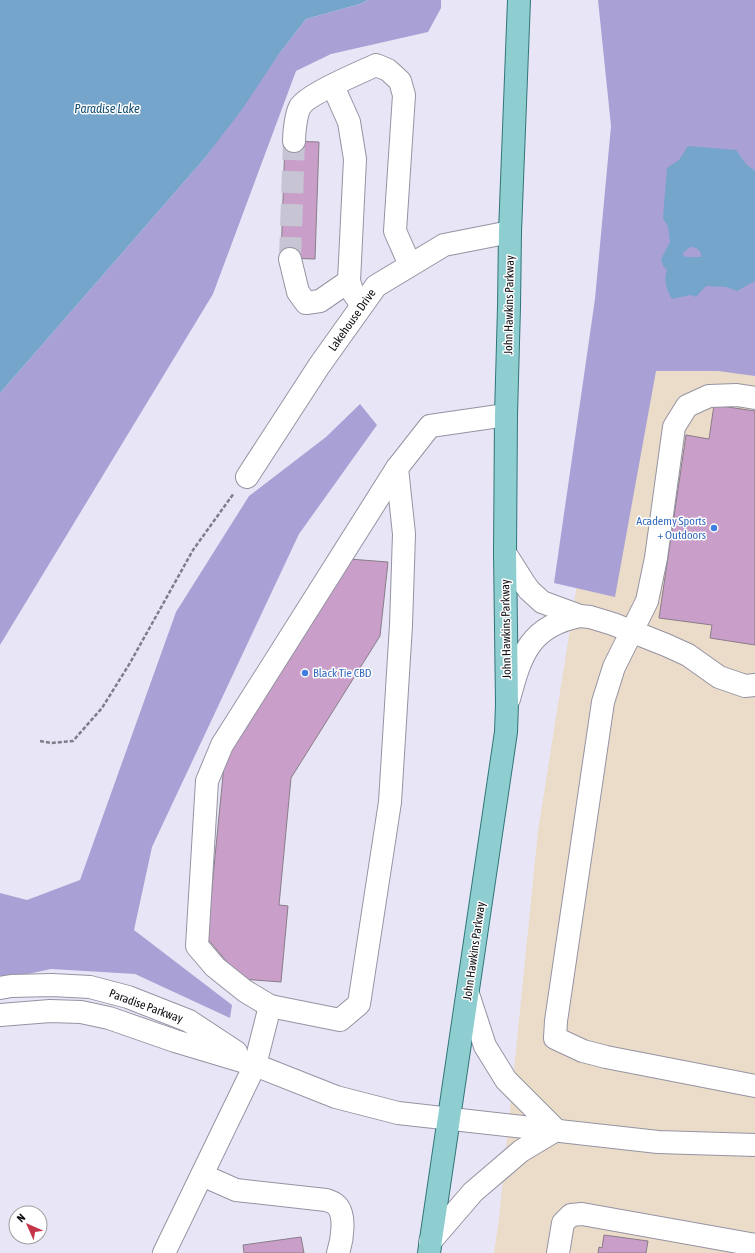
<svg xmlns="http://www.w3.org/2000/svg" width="755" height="1253" font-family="'Asap Condensed',sans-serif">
	<rect width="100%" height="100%" fill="#e8e6f6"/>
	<polygon fill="#ebdcc9" points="621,307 755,338 755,1253 494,1253 499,1219 538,831"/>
	<g fill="#a9a1d5">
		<polygon points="368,0 441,0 441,8 428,32 331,54 296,71 213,294 0,645 0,393 204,159 279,54 306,19 360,4"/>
		<polygon points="598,0 755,0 755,376 718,371 656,371 615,597 554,583 595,299 611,126"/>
		<polygon points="360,404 377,425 299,534 152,847 134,930 232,1005 230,1018 135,974 51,969 0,980 0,893 27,900 80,880 176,612 249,496 326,437"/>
	</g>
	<g fill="#75a5ca" fill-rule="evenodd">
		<polygon points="0,0 368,0 360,4 306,19 279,54 243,108 204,159 0,393"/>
		<path d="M688,146L736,150L746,164L755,171V281L737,291L726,287L706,286L696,297L691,295L672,299C667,291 663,279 667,270L663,266L661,259L670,242L668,227L663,218L667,168L679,160ZM690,247C697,247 701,250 701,257H686L683,255V253Z"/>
	</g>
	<g fill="#c99fc9" stroke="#887d88">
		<polygon points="285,141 319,142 315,259 281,258"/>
		<polygon points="714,405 755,411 755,645 710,638 712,625 659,618 686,435 709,439"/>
		<polygon points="349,559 388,562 380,636 291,778 279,905 288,906 281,982 241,979 207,938 225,755"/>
		<polygon points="604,1235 648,1241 646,1253 598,1253 599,1247 602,1248"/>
		<polygon points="301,1237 304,1253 244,1253 243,1245"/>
	</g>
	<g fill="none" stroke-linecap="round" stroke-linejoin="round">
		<polyline stroke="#c7c5d4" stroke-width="22" stroke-dasharray="22 11" stroke-linecap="butt" points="290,259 294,141"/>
		<defs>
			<g id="minor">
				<polyline points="333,86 349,122 355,159 349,281 352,291 362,305"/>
				<path d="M294,141C294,133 296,114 300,107C306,95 361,72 376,65L388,70L400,81L404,95L395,231L410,265"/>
				<polyline points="290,259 298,292 306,303 320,301 349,281"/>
				<polyline points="755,398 737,395 709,396 687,406 674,427 656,558 647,601 614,667 603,702 556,1021 555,1038 583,1051 606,1057 755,1086"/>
				<polyline points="247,477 319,366 376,286 444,245 510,232"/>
				<polyline points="505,553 524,583 529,590 542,602 580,616 590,617 613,624 666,645 688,655 719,677 745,686 755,685"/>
				<path d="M509,699C521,654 530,626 580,616"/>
				<polyline points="0,988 11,986 52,985 90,987 128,997 189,1021 236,1052"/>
				<polyline points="270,1006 245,991 215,967 197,946 207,781 222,745 397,468 430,426 506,415"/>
				<polyline points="0,1015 50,1011 81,1012 109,1018 175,1041 255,1065 336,1097 398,1113 658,1142 755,1145"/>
				<path d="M202,1175L236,1190L326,1200C329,1201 333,1202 335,1204C347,1213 342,1241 338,1253"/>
				<polyline points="430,1242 473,1192 521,1151 556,1130 506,1080 485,1046 468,994"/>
				<polyline points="164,1253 255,1065 270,1006 340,1020 359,1004 390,802 401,625 404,534 397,468"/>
				<polyline points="558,1253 563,1223 571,1215 582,1214 755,1245"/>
			</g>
			<polyline id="major" points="429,1253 506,732 507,704 505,553 506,415 509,307 510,232 519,0"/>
		</defs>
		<use href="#minor" stroke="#9593a2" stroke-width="24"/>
		<use href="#major" stroke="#307679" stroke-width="24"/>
		<polyline stroke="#7f7e88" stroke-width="2.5" stroke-dasharray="4 2" stroke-linecap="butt" points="40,741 51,743 73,741 102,708 130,663 193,550 234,493"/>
		<use href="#minor" stroke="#fff" stroke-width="22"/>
		<use href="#major" stroke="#8eced0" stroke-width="22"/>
	</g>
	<g fill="#3f7fe0" stroke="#fff" stroke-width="1.5">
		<circle cx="714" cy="528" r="4"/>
		<circle cx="305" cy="673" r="4"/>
	</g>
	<g text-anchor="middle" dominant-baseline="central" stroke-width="3" stroke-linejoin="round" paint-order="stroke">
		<g font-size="12" fill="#0e0d12" stroke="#fff">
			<text transform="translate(509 305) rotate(-89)">John Hawkins Parkway</text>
			<text transform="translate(352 320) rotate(-55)">Lakehouse Drive</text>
			<text transform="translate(506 629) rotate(-91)">John Hawkins Parkway</text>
			<text transform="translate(474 951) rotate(-82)">John Hawkins Parkway</text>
			<text transform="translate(146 1006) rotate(20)">Paradise Parkway</text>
		</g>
		<g font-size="12" fill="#366cbe" stroke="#fff" text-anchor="end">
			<text x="706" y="521">Academy Sports<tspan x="706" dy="14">+ Outdoors</tspan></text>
			<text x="313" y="673" text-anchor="start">Black Tie CBD</text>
		</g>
		<g font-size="13" font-style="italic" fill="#144e72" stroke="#fff">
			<text x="107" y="108">Paradise Lake</text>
		</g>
	</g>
	<g transform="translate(28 1225) rotate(315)"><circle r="19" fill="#ffffff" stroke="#9f9ea0"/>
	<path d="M0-3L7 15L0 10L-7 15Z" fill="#c53549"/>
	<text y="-6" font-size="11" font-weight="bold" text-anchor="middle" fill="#0e0d12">N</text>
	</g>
</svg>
